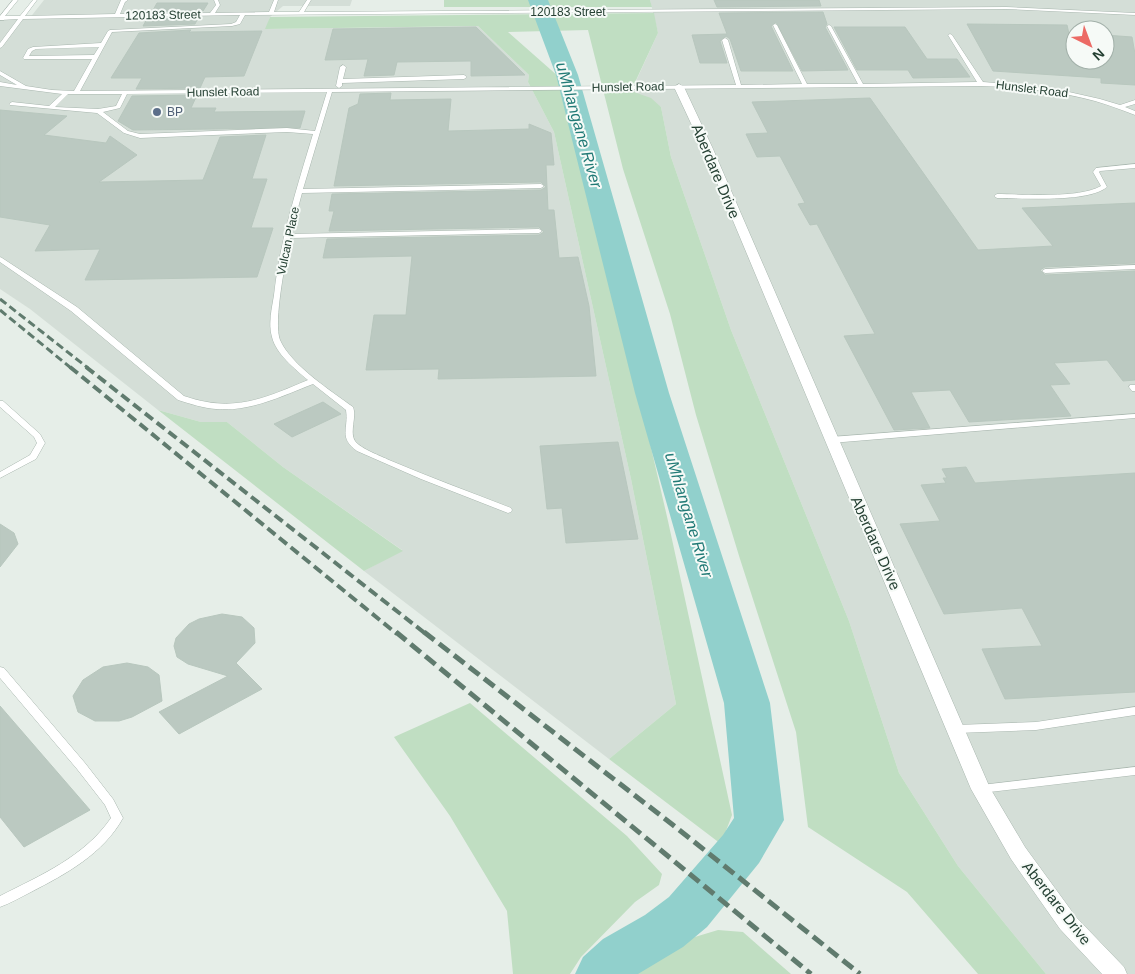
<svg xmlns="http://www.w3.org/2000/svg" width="1135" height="974" font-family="Helvetica,sans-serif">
	<rect width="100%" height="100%" fill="#e6eee8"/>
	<g fill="#d4ded7" fill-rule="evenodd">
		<polygon points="44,0 352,0 350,6 283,6 270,17 266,29 478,26 529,75 528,82 554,132 631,479 676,704 609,759 364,571 402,550 283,467 227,422 201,422 158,410 30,309 0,289 0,20 29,19"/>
		<path d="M650,0H1135V974H1046L958,866L899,773L849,621L731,330L671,157L661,107L631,92L658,33ZM1075,30H1105V60H1075Z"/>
	</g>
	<g fill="#c0dec2">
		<polygon points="444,0 650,0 652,7 444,7"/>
		<polygon points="654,13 658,33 631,91 651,98 661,107 671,157 731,330 849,621 899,773 958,866 1046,974 978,974 907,892 808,827 796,732 740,559 696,415 670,314 623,169 588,30 508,32 559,77 576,149 608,262 668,521 732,815 721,844 609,759 676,704 631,479 554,132 528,82 529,75 478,26 265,29 270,17"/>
		<polygon points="158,410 201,422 227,422 283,467 403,551 364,571"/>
		<polygon points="470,703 627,836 662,874 659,885 635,902 581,957 570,974 513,974 507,911 450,816 394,737"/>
		<polygon points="718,930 743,932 791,974 633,974 665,946"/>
	</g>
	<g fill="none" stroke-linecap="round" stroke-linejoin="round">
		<polygon fill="#91d0cc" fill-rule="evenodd" points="528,0 548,0 578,75 669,393 770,703 784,820 759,863 707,927 683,947 638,974 575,974 583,957 603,939 645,915 669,897 723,835 734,818 724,703 635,393 556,75"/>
	</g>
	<g fill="#bbc9c1" stroke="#b8c7be">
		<polygon points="714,0 819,0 821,6 717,7"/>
		<polygon points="157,3 208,3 203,11 152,12"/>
		<polygon points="823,12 827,24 825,27 848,70 802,71 776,22 771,26 793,71 741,71 730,39 726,36 720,41 727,63 700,63 692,35 727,34 719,13"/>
		<polygon points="198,18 195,24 143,26 147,19"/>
		<polygon points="967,24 1067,25 1075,60 1105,60 1105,35 1132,37 1135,54 1135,85 1101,83 1101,78 993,71"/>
		<polygon points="476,27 525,75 471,76 471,61 397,62 394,75 364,76 368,59 325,60 333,29"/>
		<polygon points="834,27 905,27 927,59 957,59 970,77 913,78 908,70 857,70"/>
		<polygon points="191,30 189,32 262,31 244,76 205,77 200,88 136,89 142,78 111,78 139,33"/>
		<polygon points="391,93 390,100 451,99 448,131 529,129 529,124 551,133 554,165 546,165 548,210 554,210 559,258 578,257 589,306 596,376 438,379 439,369 366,370 374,315 406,315 412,256 323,258 327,239 539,235 544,232 539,227 329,231 334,211 329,211 332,194 541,190 546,187 541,182 334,186 349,108 358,104 360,94"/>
		<polygon points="197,95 191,108 216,108 214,112 305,111 300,128 133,130 118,121 132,96"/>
		<polygon points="870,98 978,250 1053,246 1022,208 1135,203 1135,263 1045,267 1040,270 1045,275 1135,271 1135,380 1123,381 1107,360 1054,363 1070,384 1050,385 1071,416 969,422 950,390 911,392 930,428 894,430 844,336 875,334 817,224 810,225 798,204 805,203 780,156 757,157 746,134 768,133 752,102"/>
		<polygon points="0,110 67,116 44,135 106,143 110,136 137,155 99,182 203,180 220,137 266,135 252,179 267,179 251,228 273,228 257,277 85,280 100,249 35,251 50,225 0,217"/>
		<polygon points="323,402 341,414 292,437 274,424"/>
		<polygon points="618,442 638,539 566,543 562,508 547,509 540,446"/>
		<polygon points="966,467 975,483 1135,473 1135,692 1005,699 982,649 1042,646 1022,608 944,614 900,524 940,521 921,485 946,483 943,478 947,478 942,469"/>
		<polygon points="0,524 14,533 18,544 0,567"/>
		<polygon points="222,614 242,617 254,628 255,643 236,663 262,689 179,734 159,712 228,676 188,664 177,657 174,646 176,638 189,624 199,619"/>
		<polygon points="127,663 148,667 159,675 162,701 132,717 119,721 95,721 78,712 73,696 83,680 103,667"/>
		<polygon points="0,706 90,810 24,847 0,817"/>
	</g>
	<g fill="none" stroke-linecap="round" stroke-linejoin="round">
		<defs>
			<g id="service">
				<path d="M13,0H18L5,16H20L33,0H37L25,16L115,14L121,0H128L125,2L120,14L210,13L216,5L214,0H218L220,5L215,13L269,12L274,0H278L274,12H299L307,0H311L304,12L1006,7L1135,13V15L1006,9L245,15L240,24L232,26L112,32L80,91L736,85L722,40L725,38L728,40L741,85L802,84L773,25L775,24L777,25L807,84H858L827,26L829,25L831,26L863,84L977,82L948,35L950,34L952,35L983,82L1021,85L1060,90L1100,99L1120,105L1135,100V104L1125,107L1135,111V115C1122,110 1109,105 1095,101C1058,91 1019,87 981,86L332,92L303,189L541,184L544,186L541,188L302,193L291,234L539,229L542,231L539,233L290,238C286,259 273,322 280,340C291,365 331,391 353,407C357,417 349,432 355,441C361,449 381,456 389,460C429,477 470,492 511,508L512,510L511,512L508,513L421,479L357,451C338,437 349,429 346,410L313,384C282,396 250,412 216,409C203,408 191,404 178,400L71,311L0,262V257L2,258L77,307L184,396C233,413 263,399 308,380C295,369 276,354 272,337C268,323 272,308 274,295C280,240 297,187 313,134L287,132L140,138L124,133L97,113L10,105L9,104L12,102L49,106L62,94L0,86V82L17,85L0,75V71L26,86L52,90L74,91L92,59H24L23,58L28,49L33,47L101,43L108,31L110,30L231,24L236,22L240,15L23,19L2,47L0,48V43L18,19L0,20V16ZM99,47L94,55L29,56L32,51L36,49ZM327,92L315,131L287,128L140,134L128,131L103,112L120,108L127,94ZM68,94H122L116,106L98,109L55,107Z"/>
				<polygon points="343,65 346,67 343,79 464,75 467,77 464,79 342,83 342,86 339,88 336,86 340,67"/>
				<path d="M1135,164V168L1100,171L1099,172L1107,187C1088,203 1023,198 997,198L994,196L997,194C1023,194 1078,199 1101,186L1093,172L1096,168Z"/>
				<polygon points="1135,265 1135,269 1045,273 1042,271 1045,269"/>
				<polygon points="1130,385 1135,385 1135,391 1132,391 1129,387"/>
				<polygon points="0,401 3,401 40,434 45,443 36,459 0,478 0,472 30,455 37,443 34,437 0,407"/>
				<polygon points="1135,414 1135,418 831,443 827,440 831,437"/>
				<path d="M0,667L4,668L85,763L113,799L123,818C103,854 66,874 31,892C21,897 11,903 0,907V896C41,875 84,857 111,818L105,805L77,769L0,678Z"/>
				<polygon points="1135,707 1135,715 1036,730 957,733 953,732 952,729 953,726 957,725 1036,722"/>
				<polygon points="1135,767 1135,775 981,793 977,792 975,789 977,786 981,785"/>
			</g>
			<g id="minor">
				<rect x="0" y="16" width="4" height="4"/>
				<polygon points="679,84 684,87 713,149 990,788 1025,847 1076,917 1124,967 1127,974 1102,974 1060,929 1011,859 971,789 703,149 674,87"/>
			</g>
		</defs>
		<use href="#service" stroke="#a8b6ae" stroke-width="1"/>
		<use href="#minor" stroke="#a8b6ae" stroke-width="1"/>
		<use href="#service" fill="#fff" fill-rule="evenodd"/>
		<use href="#minor" fill="#fff" fill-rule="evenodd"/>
		<g stroke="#607b6e" stroke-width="3" stroke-dasharray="8 4" stroke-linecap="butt">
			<polyline points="0,299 88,368"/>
			<polyline points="0,310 71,368"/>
		</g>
		<g stroke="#607b6e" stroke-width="4" stroke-dasharray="10 5" stroke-linecap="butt">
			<polyline points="70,367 397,634"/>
			<polyline points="86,367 426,634"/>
		</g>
		<g stroke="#607b6e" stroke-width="5" stroke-dasharray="13 6" stroke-linecap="butt">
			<polyline points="396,632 811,974"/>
			<polyline points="424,632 673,825 860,974"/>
		</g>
	</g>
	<circle fill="#5c6f8a" stroke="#f6faf7" stroke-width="2" cx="157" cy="112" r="5"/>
	<g text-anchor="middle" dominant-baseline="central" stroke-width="4" stroke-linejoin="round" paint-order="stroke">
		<g font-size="12" fill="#254033" stroke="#f6faf7">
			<text x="568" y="12">120183 Street</text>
			<text transform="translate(163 15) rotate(-1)">120183 Street</text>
			<text transform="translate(628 87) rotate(-1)">Hunslet Road</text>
			<text transform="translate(1032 89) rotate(7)">Hunslet Road</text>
			<text transform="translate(223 92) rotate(-1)">Hunslet Road</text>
			<text transform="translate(288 241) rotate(-78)">Vulcan Place</text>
		</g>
		<g font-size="12" fill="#4e5e75" stroke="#f6faf7" text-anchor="start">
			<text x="167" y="112">BP</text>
		</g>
		<g font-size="15" fill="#254033" stroke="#f6faf7">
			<text transform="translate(716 171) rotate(67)">Aberdare Drive</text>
			<text transform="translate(876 543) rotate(66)">Aberdare Drive</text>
			<text transform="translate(1057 903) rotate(52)">Aberdare Drive</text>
		</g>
		<g font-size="16" font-style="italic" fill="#217a76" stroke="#f6faf7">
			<text transform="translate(579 125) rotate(74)">uMhlangane River</text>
			<text transform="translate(689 515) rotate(73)">uMhlangane River</text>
		</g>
	</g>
	<g transform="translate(1090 45) rotate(138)"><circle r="24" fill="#f6faf7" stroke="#a2b0a9"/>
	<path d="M0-4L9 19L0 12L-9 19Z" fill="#ec6a65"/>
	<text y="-8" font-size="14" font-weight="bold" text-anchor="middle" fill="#254033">N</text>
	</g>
</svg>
